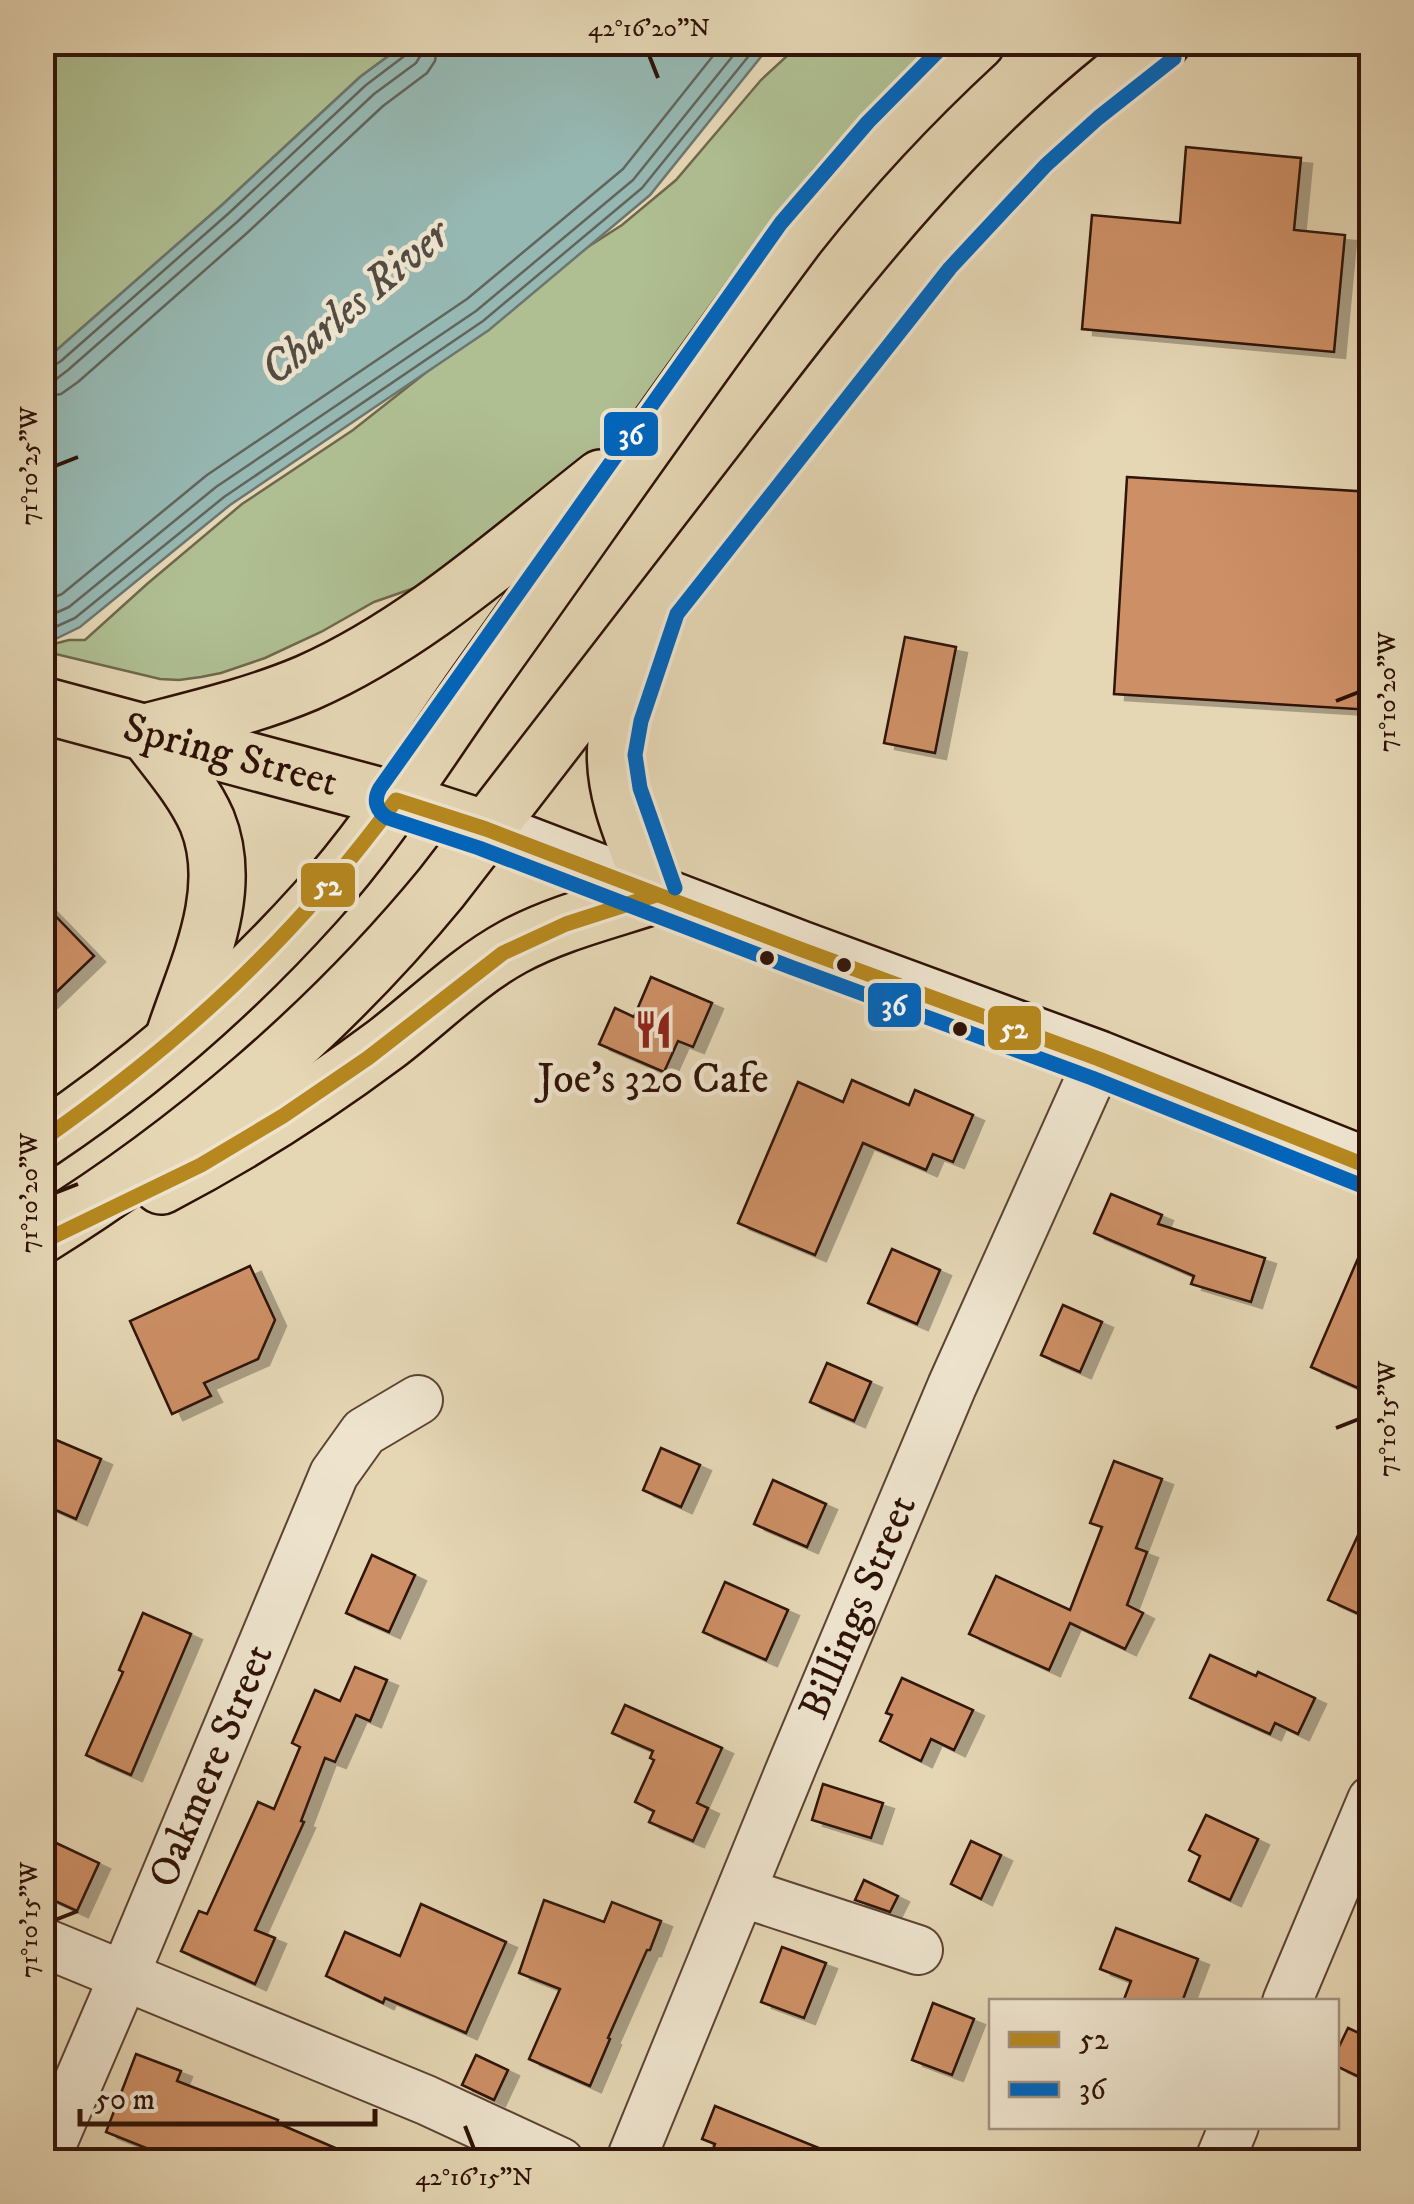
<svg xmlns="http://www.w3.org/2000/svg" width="1414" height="2204" font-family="'IM FELL DW Pica',serif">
	<defs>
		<filter id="shadow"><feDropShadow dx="11" dy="6" stdDeviation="0" flood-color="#0004"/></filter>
	</defs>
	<rect width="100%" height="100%" fill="#e5d6b4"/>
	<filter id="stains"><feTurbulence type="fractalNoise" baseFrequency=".002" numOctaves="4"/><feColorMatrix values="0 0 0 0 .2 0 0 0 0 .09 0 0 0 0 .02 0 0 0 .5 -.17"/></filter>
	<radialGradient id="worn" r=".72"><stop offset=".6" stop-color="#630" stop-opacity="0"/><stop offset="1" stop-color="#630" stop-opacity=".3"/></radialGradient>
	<g fill="#afbf92" stroke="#6f684c" stroke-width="2.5">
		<polygon points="43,43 406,43 360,77 222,205 43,362"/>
		<polygon points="801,43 955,43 648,395 572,497 420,586 374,602 321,632 265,658 221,673 201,677 179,680 160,679 43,651 42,647 69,640 85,640 147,584 242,504 353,430 452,352 541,277 622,225 676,180 761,80"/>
	</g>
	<polygon fill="#96b8b2" stroke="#6d766e" stroke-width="2.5" points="406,43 772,43 650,195 489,330 230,505 80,627 43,645 43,362 222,205 360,77"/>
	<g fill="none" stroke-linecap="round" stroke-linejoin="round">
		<g stroke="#62655c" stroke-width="2.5">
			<polyline points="42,369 50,368 61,361 229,213 366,85 407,54 411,42"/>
			<polyline points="42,382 55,380 68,370 237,222 374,94 416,63 422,53 423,42"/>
			<polyline points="42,397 61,394 78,382 247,233 383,106 427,73 435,61 438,42"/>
			<polyline points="42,602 62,594 207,475 467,299 623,169 724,42"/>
			<polyline points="42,619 69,607 216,487 476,311 633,180 744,42"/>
			<polyline points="42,633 75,618 224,497 483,321 642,188 760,42"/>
		</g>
	</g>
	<g fill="#cd8f65" stroke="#2f1207" stroke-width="2.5" filter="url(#shadow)">
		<polygon points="1186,147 1301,158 1294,230 1345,235 1334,352 1082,329 1092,215 1180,223"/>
		<polygon points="1127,477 1372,492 1372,710 1114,694"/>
		<polygon points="905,637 956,647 935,753 884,743"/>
		<polygon points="42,902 94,956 42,1006"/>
		<polygon points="651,977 712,1003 693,1047 678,1041 664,1072 599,1044 615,1008 634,1017"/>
		<polygon points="852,1080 909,1105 915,1090 973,1115 953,1162 933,1154 926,1170 863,1143 815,1255 738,1223 798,1082 843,1102"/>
		<polygon points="1111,1194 1162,1215 1158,1224 1265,1258 1251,1302 1191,1284 1194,1276 1094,1233"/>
		<polygon points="1372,1226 1372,1357 1358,1388 1311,1367"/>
		<polygon points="892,1249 940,1270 917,1324 868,1303"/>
		<polygon points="250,1266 275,1320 258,1359 204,1383 211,1396 172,1414 130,1321"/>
		<polygon points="1063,1305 1102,1322 1080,1372 1041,1355"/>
		<polygon points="827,1363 871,1382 854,1421 810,1402"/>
		<polygon points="42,1434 101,1459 76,1519 42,1504"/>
		<polygon points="661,1448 700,1465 681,1507 643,1490"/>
		<polygon points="1114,1461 1162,1479 1136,1548 1147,1552 1127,1605 1143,1613 1125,1649 1070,1623 1049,1670 969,1634 996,1576 1070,1610 1102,1527 1090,1523"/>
		<polygon points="773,1480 826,1504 807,1547 754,1524"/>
		<polygon points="1372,1505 1372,1620 1328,1600"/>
		<polygon points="372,1555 415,1575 389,1632 346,1613"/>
		<polygon points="725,1582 788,1610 766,1660 703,1632"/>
		<polygon points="143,1613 191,1634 131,1775 86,1755 123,1672 119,1670"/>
		<polygon points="1210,1655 1256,1676 1258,1672 1315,1698 1298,1734 1275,1723 1270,1734 1190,1698"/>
		<polygon points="355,1667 387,1680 370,1721 356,1715 335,1762 325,1758 301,1821 304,1822 255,1930 275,1938 255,1984 181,1951 199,1911 207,1914 258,1802 274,1809 300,1747 292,1743 315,1690 340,1701"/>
		<polygon points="902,1678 973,1710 954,1750 931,1739 921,1761 880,1741 892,1715 886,1713"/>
		<polygon points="625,1705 722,1748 697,1803 708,1808 693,1841 649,1822 654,1811 635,1802 654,1760 650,1758 653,1751 612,1733"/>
		<polygon points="823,1784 883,1803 871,1838 812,1820"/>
		<polygon points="1206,1815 1258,1839 1230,1900 1189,1881 1200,1856 1189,1850"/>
		<polygon points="971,1841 1001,1855 981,1899 951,1884"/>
		<polygon points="54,1842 99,1863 77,1911 42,1895 42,1867"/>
		<polygon points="864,1880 898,1896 890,1912 855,1900"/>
		<polygon points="544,1900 604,1922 612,1902 661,1921 650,1950 647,1950 608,2038 610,2039 590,2086 529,2059 560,1989 519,1973"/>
		<polygon points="421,1904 506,1942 466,2033 385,1998 383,2003 326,1976 345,1932 400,1956"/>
		<polygon points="1116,1928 1198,1959 1182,2002 1123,2002 1131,1981 1100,1969"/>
		<polygon points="782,1947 826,1963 804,2018 761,2002"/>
		<polygon points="933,2003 974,2019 952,2075 912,2060"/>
		<polygon points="1348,2028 1372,2039 1372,2083 1336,2066 1336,2053"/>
		<polygon points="136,2054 181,2071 177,2081 278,2120 277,2123 368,2162 181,2162 106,2132"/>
		<polygon points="476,2055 508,2070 494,2100 462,2085"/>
		<polygon points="715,2106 846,2159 845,2162 708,2162 715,2144 702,2139"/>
	</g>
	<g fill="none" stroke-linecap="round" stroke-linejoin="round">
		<defs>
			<g id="minor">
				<polyline points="741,1892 918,1950"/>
				<polyline points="42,1942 426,2100 560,2162"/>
				<polyline points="1287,2002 1372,1800"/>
				<path id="s1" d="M44,2162L124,1976L334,1474L364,1432L418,1400"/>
				<path id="s2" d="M630,2162L794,1761L952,1386L1099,1059"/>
				<polyline points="1219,2162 1234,2126"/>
			</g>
			<polyline id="secondary" points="486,829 800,949 1099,1059 1372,1168"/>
			<g id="primary">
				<path id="s3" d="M42,705L396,800L486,829"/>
			</g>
			<g id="trunk">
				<path d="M174,1036C196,969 236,892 207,821C193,789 167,760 146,732C200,718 255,705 307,683C416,635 508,551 601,478"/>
				<path d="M42,1140C142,1073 235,992 315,903C376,836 424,758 476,684C583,535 687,383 797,236C852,166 911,103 977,42"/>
				<path d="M161,1186C240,1145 315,1097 386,1044C428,1012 467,972 513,947C557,923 608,911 656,895C639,848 611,795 616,743C620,710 635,677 646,645"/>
				<path d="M42,1235C189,1144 331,1022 441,888C551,746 660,604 770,462C887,310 1004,155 1162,42"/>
			</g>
		</defs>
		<use href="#minor" stroke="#5c4332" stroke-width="52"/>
		<use href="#secondary" stroke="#2f1207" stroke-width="60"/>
		<use href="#primary" stroke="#2f1207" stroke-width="60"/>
		<use href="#trunk" stroke="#2f1207" stroke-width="60"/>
		<use href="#minor" stroke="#eee4ce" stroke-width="48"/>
		<use href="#secondary" stroke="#eee4ce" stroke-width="55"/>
		<use href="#primary" stroke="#e5d6b4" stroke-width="55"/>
		<use href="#trunk" stroke="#e5d6b4" stroke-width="55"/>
		<defs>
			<g id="bus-1">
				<path d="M42,1140C184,1040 293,940 396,800L486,829L800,949L1099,1059L1372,1168"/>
				<polyline points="42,1242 201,1165 283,1116 368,1058 503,953 566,924 656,895"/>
			</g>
			<g id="bus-2">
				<path d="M947,42L868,122L781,223L380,788C373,800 376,811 388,818L479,848L793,968L1092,1078L1365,1187"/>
				<polyline points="675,888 640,788 635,755 641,721 677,614 950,268 1046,165 1098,118 1174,58"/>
			</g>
		</defs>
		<use href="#bus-1" stroke="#eee4ce" stroke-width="22"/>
		<use href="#bus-2" stroke="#eee4ce" stroke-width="22"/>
		<use href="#bus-1" stroke="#b6881f" stroke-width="15"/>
		<use href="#bus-2" stroke="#0065bd" stroke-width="15"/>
	</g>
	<path fill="none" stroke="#2f1207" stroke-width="4" d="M649,55L658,78M55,466L78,457M1336,701L1359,692M55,1193L78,1184M1336,1428L1359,1419M55,1920L78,1911M465,2126L474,2149"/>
	<defs>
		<symbol id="restaurant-bare" viewBox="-9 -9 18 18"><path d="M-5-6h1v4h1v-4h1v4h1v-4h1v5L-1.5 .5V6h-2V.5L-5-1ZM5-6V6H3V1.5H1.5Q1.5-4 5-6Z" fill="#8f2418" stroke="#eee4ce" stroke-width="2.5" paint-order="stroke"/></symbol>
	</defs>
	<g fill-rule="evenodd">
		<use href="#restaurant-bare" x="626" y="1002" width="55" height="55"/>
	</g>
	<g fill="#2f1207" stroke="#eee4ce" stroke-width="4">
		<circle cx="767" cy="958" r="9"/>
		<circle cx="844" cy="965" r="9"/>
		<circle cx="960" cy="1029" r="9"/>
	</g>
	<g text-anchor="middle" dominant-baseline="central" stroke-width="9" stroke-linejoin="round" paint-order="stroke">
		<g font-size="42" fill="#2f1207" stroke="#eee4ce">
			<text stroke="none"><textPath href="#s3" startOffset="195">Spring Street</textPath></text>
			<text stroke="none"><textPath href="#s2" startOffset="600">Billings Street</textPath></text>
			<text stroke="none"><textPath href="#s1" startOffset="430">Oakmere Street</textPath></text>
		</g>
		<g font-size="42" fill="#2f1207" stroke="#eee4ce">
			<text x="653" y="1080">Joe’s 320 Cafe</text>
		</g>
		<g font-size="45" font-style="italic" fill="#534c43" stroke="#eee4ce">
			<text transform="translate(355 303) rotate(-40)">Charles River</text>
		</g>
	</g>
	<g stroke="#eee4ce" stroke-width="4">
		<rect x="602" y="410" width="58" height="48" rx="10" fill="#0065bd"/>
		<rect x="299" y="861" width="58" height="48" rx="10" fill="#b6881f"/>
		<rect x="866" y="981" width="57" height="48" rx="10" fill="#0065bd"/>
		<rect x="986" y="1004" width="57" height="48" rx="10" fill="#b6881f"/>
	</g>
	<g font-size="28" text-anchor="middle" font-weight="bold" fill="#fff">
		<text x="631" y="444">36</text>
		<text x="328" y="895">52</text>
		<text x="894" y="1015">36</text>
		<text x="1014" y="1038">52</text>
	</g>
	<rect width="1414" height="2204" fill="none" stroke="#e5d6b4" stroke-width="110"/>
	<rect x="989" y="1999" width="350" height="130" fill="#eee4ce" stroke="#a2907e" stroke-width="2.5"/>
	<rect x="1009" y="2032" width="50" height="15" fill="#b6881f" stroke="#a2907e" stroke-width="2.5"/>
	<text x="1079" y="2049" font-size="30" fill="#2f1207">52</text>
	<rect x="1009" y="2082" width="50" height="15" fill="#0065bd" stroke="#a2907e" stroke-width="2.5"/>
	<text x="1079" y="2099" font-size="30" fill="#2f1207">36</text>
	<path d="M80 2109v15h295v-15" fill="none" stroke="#2f1207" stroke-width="5"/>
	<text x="95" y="2109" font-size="30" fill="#2f1207" stroke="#eee4ce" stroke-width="8" paint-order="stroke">50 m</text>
	<rect x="55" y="55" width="1304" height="2094" fill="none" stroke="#2f1207" stroke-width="4"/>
	<g font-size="25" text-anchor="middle" fill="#2f1207">
		<text x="649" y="36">42°16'20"N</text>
		<text transform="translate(28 466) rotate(-90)" y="9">71°10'25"W</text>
		<text transform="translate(1386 692) rotate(-90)" y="9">71°10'20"W</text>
		<text transform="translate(28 1193) rotate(-90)" y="9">71°10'20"W</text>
		<text transform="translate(1386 1419) rotate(-90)" y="9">71°10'15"W</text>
		<text transform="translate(28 1920) rotate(-90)" y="9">71°10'15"W</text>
		<text x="474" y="2185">42°16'15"N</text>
	</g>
	<rect width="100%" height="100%" filter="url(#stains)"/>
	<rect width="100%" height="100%" fill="url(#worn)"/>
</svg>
